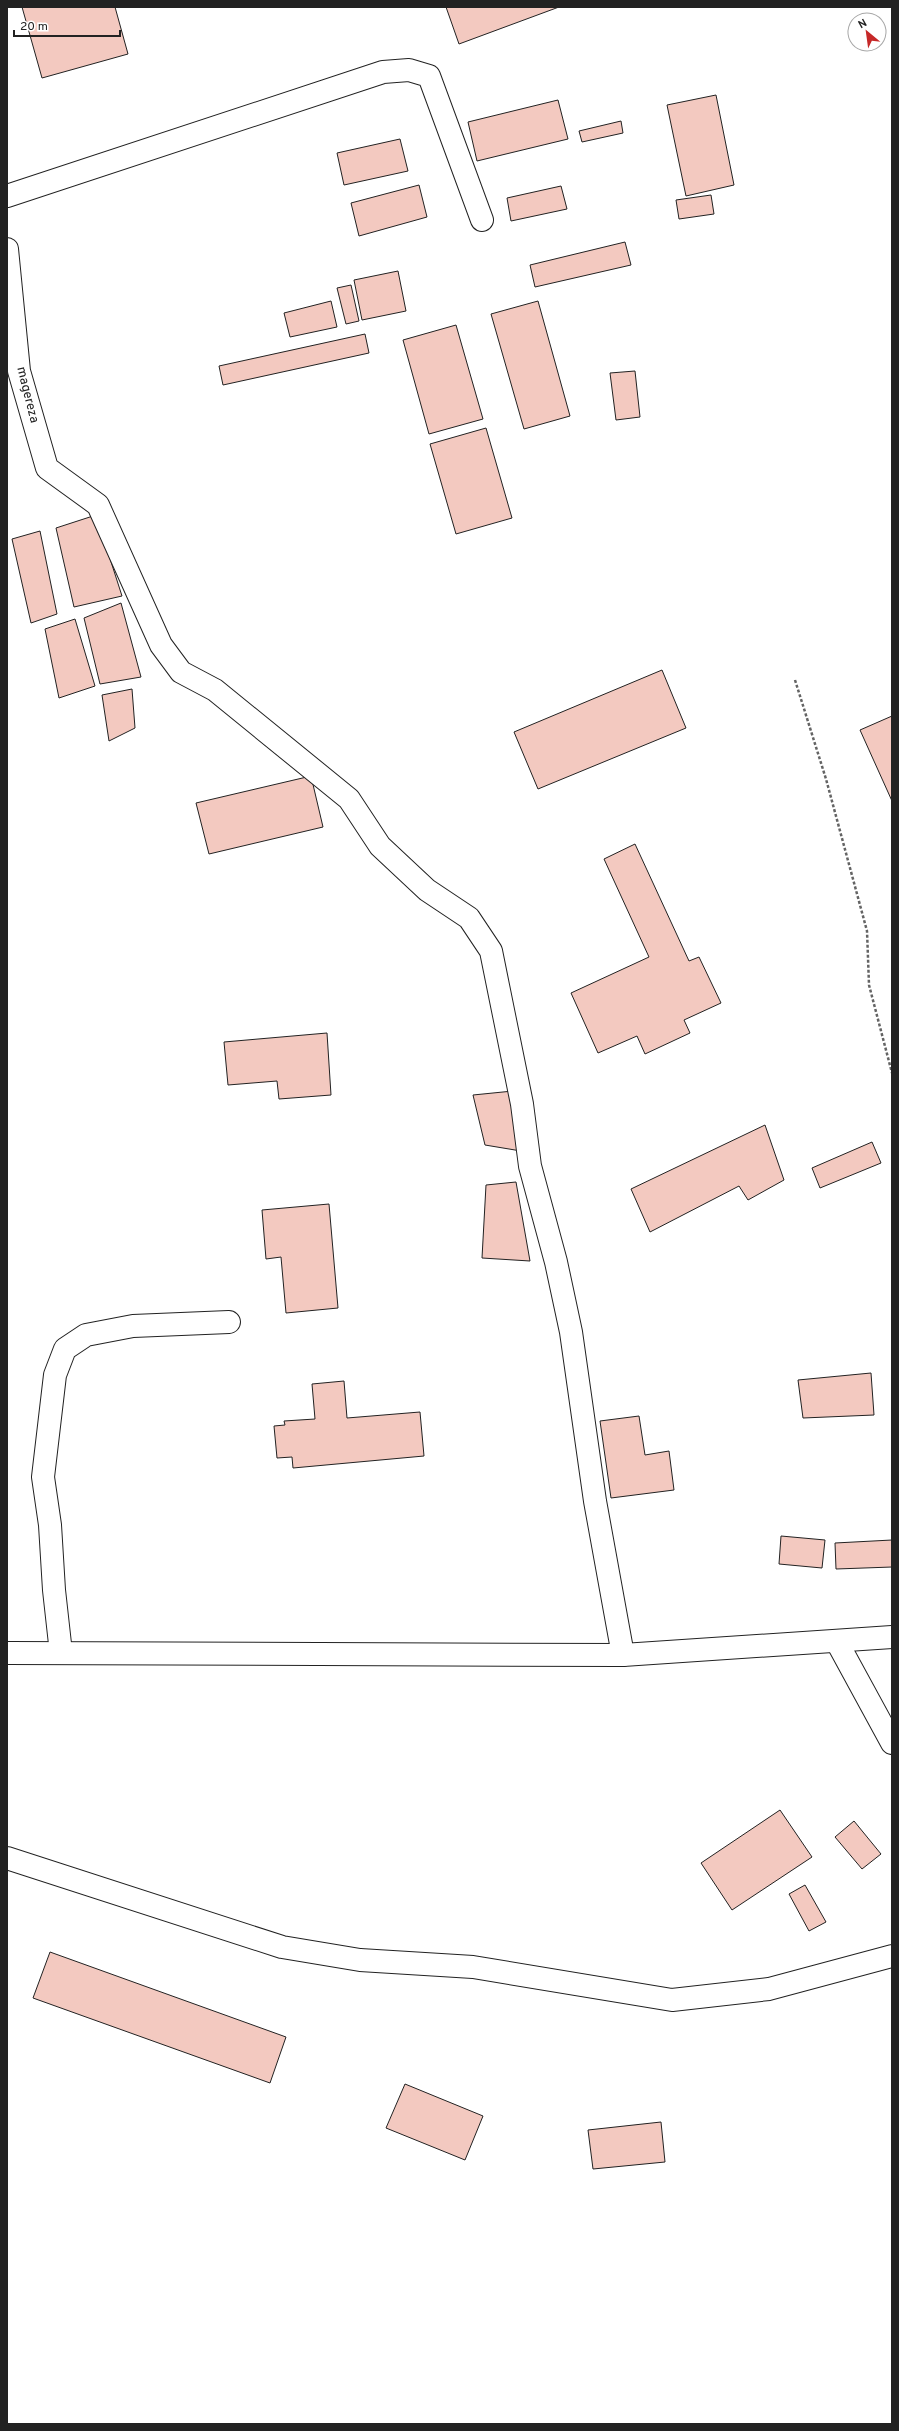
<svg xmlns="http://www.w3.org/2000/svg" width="899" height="2431" font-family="Overpass,sans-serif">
	<rect width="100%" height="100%" fill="#fff"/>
	<g fill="#f3c9c0" stroke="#222">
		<polygon points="22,7 115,7 128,54 42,78"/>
		<polygon points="446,7 559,7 459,44"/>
		<polygon points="716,95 734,185 686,196 667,105"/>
		<polygon points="558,100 568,139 477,161 468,122"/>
		<polygon points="621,121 623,133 582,142 579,131"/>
		<polygon points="400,139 408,171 344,185 337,153"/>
		<polygon points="419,185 427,217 359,236 351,203"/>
		<polygon points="561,186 567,209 511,221 507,198"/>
		<polygon points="711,195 714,214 679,219 676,200"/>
		<polygon points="625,242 631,265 535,287 530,265"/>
		<polygon points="398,271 406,311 362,320 354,280"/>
		<polygon points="351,285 359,321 346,324 337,288"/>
		<polygon points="331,301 337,327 290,337 284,313"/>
		<polygon points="538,301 570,416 524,429 491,314"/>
		<polygon points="456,325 483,419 429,434 403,340"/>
		<polygon points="365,334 369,353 223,385 219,366"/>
		<polygon points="635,371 640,417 616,420 610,373"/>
		<polygon points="486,428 512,518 456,534 430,444"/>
		<polygon points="96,515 122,596 74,607 56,528"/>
		<polygon points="40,531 57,614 31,623 12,539"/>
		<polygon points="121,603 141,677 100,684 84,618"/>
		<polygon points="75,619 95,686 59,698 45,629"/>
		<polygon points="662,670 686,728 538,789 514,732"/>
		<polygon points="132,689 135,728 109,741 102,695"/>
		<polygon points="892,716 892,801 860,730"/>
		<polygon points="311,776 323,827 209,854 196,803"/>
		<polygon points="635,844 689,961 699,957 721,1003 684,1020 690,1033 645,1054 637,1036 598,1053 571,993 649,957 604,859"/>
		<polygon points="327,1033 331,1095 279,1099 277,1081 228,1085 224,1042"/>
		<polygon points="513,1091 521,1151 485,1145 473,1095"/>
		<polygon points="765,1125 784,1180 748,1200 739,1186 650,1232 631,1189"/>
		<polygon points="872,1142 881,1163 820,1188 812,1168"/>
		<polygon points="516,1182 530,1261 482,1258 486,1185"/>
		<polygon points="329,1204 338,1308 286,1313 281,1257 266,1259 262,1210"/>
		<polygon points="871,1373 874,1415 803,1418 798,1380"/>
		<polygon points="344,1381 347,1418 420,1412 424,1456 293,1468 292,1457 277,1458 274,1426 285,1425 284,1421 315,1419 312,1384"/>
		<polygon points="639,1416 645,1455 669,1451 674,1490 611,1498 600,1421"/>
		<polygon points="781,1536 825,1540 822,1568 779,1564"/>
		<polygon points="892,1540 892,1567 836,1569 835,1543"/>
		<polygon points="780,1810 812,1857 732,1910 701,1863"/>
		<polygon points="854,1821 881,1854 862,1869 835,1837"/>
		<polygon points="805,1885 826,1922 809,1931 789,1894"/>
		<polygon points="50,1952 286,2037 270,2083 33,1998"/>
		<polygon points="405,2084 483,2116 465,2160 386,2128"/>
		<polygon points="661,2122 665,2162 593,2169 588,2130"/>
	</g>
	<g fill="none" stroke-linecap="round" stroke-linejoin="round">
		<defs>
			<g id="minor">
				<polyline points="7,196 383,72 409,70 429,76 482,220"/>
				<polyline points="7,249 19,371 47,468 98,505 161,645 181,672 215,690 349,799 380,846 427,890 469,918 491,951 522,1104 530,1166 556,1262 571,1332 595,1501 623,1655"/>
				<polyline points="837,1642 892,1743"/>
				<polyline points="7,1653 623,1655 892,1637"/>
				<polyline points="61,1653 54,1590 50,1525 43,1477 55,1375 65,1349 86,1335 133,1326 229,1322"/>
				<polyline points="7,1858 282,1947 360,1960 473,1967 672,2000 769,1989 892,1956"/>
			</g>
		</defs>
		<use href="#minor" stroke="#222" stroke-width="24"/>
		<polyline stroke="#646464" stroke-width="2.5" stroke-dasharray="3 2" stroke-linecap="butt" points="795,680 826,779 867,931 869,985 892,1073"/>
		<use href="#minor" stroke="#fff" stroke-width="22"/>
	</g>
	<g text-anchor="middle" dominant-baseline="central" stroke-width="3" stroke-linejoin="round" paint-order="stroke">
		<g font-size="13" fill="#222" stroke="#fff">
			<text transform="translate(27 395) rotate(76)">magereza</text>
		</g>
	</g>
	<rect width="899" height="2431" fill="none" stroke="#222222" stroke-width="16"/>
	<g transform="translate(867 32) rotate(331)"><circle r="19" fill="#ffffff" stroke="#a7a7a7"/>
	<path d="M0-3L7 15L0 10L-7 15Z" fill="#c62828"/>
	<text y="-6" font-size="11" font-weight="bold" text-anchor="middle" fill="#222222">N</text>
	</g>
	<path d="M14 30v6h106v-6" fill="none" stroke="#222222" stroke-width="2"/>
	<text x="20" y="30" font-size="12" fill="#222222" stroke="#ffffff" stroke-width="3" paint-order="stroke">20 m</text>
</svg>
